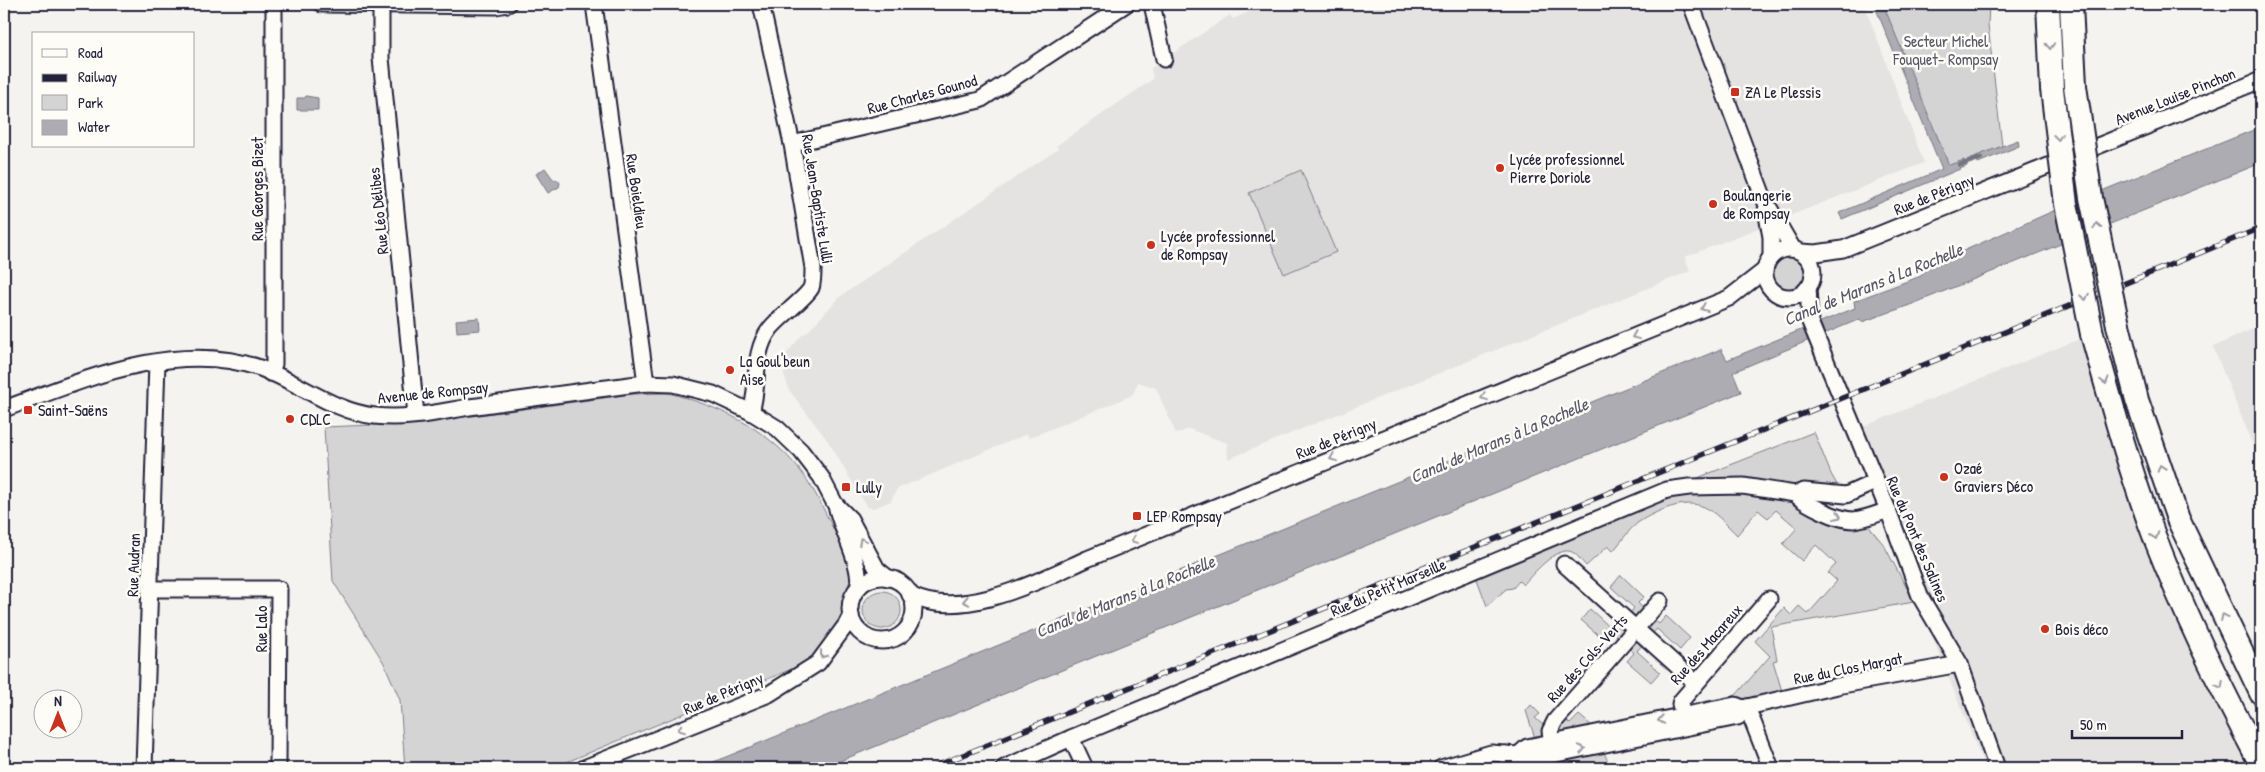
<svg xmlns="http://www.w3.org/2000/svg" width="2265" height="772" font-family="'Patrick Hand',sans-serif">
	<rect width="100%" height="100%" fill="#f4f3ef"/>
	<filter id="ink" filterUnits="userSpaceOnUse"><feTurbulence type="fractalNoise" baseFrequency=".02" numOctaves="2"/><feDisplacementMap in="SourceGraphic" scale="10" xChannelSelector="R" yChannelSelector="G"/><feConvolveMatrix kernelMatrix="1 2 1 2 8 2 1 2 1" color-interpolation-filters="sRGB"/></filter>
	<g filter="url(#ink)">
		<g fill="#e4e3e2">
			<polygon points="1266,4 1864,4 1924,163 1685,257 1690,271 1228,459 1227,443 1189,429 1176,434 1156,388 1138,382 1133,394 1128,397 1029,438 1027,434 897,489 891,501 874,508 867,507 828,441 789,390 784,374 787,353 802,335 807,332 841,296 1058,149 1056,146 1153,79 1151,68 1230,15 1233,19"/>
			<polygon points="2261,325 2261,465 2213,347"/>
			<polygon points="2087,336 2252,768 1985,768 1850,432"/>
		</g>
		<g fill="#d5d4d5" stroke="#7c7b88">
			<polygon points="1879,4 1989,4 1988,25 2002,146 1947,170"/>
			<polygon points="1301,170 1336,252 1284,274 1249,193"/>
			<circle cx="1789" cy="272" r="19"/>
			<path d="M668,393C718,406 765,427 798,468C818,491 836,537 851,565L852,575L843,599V619L815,656L799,666L552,768H405L400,700L384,663L333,581L324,427L421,423L633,394Z"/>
			<path d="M1814,432L1831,474L1840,490L1796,494L1866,523L1884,545L1914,602L1771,627L1777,660L1773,661L1784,698L1601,746L1611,768H1512L1537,744L1526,711L1531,705L1540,714L1535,718L1550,731L1560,715L1570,724L1579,715L1599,732L1682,716L1688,705L1736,695L1770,656L1755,641L1784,608L1791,615L1799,606L1808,614L1837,581L1828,573L1836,564L1816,545L1802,561L1783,544L1797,528L1776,510L1768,518L1758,510L1737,535C1728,526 1718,515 1708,509C1689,497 1660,509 1642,520C1631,526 1622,541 1613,551L1608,546L1586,566C1582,562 1577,554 1572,552C1557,545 1532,575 1523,585L1519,581L1513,588L1506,589L1487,606L1474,571L1667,490Z"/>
			<polygon points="1621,575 1644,597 1638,603 1646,612 1635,619 1628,616 1634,608 1611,587"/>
			<circle cx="882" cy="610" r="19"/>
			<polygon points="1590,609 1614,631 1620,625 1624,627 1624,631 1620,639 1612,632 1604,640 1581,620"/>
			<polygon points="1666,616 1690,638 1680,650 1657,629 1650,636 1647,625 1652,618 1659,624"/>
			<polygon points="1634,640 1643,644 1637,651 1660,672 1651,682 1627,661 1634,653 1627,646"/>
		</g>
		<g fill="#acacb2" stroke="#757582">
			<polygon points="1874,4 1883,4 1949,165 1964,160 1967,166 1842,219 1839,213 1942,169"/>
			<polygon points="306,96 318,98 318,110 297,110 297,98 305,98"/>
			<polygon points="2261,127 2261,163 1910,305 1862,322 1860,319 1733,372 1741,392 823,768 699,768 1721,349 1727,360 1855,308 1854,301 1921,276 1925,268 2069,204"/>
			<polygon points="2018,140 2019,146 1978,163 1976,156"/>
			<polygon points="545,168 553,179 558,180 560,183 559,187 548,193 536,174"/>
			<polygon points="479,318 480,330 457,332 456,320"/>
		</g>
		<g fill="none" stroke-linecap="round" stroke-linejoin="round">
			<polyline stroke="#757582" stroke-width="4.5" points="1960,165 1981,158"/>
			<defs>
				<g id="minor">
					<polyline points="322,4 496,6 508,4"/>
					<polyline points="594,4 646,383"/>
					<polyline points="1152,4 1164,59"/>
					<polyline points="1691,4 1764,199 1793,249"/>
					<polyline points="381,5 381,58 416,415"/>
					<polyline points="792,144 980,100 1126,4"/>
					<polyline points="1766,210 1771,237 1771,257"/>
					<circle cx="1789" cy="273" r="24"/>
					<polyline points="1801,252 1816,253 1843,249 2261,80"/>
					<polyline points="1808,287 1810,322 1888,510 1920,596 1960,664 1997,768"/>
					<polyline points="270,373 274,364 274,4"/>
					<path d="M4,409C83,380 175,339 260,368C299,382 334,412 375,416C406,420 439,412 469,407C528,399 587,390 646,383L673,384L713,394L751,412L777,428L801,451L821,477L835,504L850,519L877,569L888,578"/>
					<path d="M751,412C760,385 751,354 770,329C778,318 806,298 811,288C813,283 813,274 813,268L792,144L761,4"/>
					<path d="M1795,494C1805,504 1838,520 1853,520C1865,519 1877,514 1888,510"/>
					<path d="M836,505C842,533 860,559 859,587"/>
					<polyline points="1564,564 1696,683"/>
					<circle cx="882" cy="609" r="32"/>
					<polyline points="150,589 279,589 278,768"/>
					<path d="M910,595C961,622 1040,580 1087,559L1729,298L1765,270"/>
					<polyline points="1747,707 1771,768"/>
					<polyline points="1685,724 1680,704 1681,701 1769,599"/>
					<polyline points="1071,738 1085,768"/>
					<polyline points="1552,742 1550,731 1555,721 1660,601"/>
					<polyline points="1506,754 1512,768"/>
					<polyline points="1518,755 1527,747 1537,745 1735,705 1743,708 1842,685 1960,664"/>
					<polyline points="144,768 157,362"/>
					<polyline points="584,768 769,694 818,663 846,625 851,615"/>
					<polyline points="1004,768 1071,738 1667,490 1689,487 1743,486 1795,494 1804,491 1846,495 1875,482"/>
					<polyline points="1441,768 1491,753 1518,755 1532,759 1738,717 1743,708"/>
				</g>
				<g id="highway">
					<polyline points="2048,4 2052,89"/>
					<polyline points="2071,4 2075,86"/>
					<polyline points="2118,325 2137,400 2178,519 2261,693"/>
					<path d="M2092,334C2111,402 2130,472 2155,538C2185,615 2222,691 2261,764"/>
				</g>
			</defs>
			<use href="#minor" stroke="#22223b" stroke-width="19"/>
			<use href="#highway" stroke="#22223b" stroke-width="26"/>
			<use href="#minor" stroke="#fdfcf7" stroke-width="15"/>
			<use href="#highway" stroke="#fdfcf7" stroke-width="22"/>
			<defs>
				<polyline id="rail" points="931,768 2261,228"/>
			</defs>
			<use href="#rail" stroke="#22223b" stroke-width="5.5"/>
			<use href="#rail" stroke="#fdfcf7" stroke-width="4" stroke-dasharray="11" stroke-linecap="butt"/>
			<defs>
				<g id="highway-bridge">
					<polyline points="2075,86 2091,198 2118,325"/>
					<polyline points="2052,89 2066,204 2092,334"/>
				</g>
			</defs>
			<use href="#highway-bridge" stroke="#22223b" stroke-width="26" stroke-linecap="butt"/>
			<use href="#highway-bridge" stroke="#fdfcf7" stroke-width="22"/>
		</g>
		<defs><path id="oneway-chevron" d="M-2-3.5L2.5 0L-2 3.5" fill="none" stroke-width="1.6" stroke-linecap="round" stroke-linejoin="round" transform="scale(1.25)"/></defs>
		<g stroke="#9a9aa2">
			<use href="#oneway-chevron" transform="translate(2050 46) rotate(87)"/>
			<use href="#oneway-chevron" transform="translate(2058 137) rotate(83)"/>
			<use href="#oneway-chevron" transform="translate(2097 226) rotate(-102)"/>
			<use href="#oneway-chevron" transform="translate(2085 297) rotate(79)"/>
			<use href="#oneway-chevron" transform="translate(1704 308) rotate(158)"/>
			<use href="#oneway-chevron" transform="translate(1635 336) rotate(158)"/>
			<use href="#oneway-chevron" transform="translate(2105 381) rotate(74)"/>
			<use href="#oneway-chevron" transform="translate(1484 397) rotate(158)"/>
			<use href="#oneway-chevron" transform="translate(1333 458) rotate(158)"/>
			<use href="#oneway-chevron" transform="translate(2161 468) rotate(-109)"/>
			<use href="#oneway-chevron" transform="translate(1838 516) rotate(22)"/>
			<use href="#oneway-chevron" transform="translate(2155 536) rotate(70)"/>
			<use href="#oneway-chevron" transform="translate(1134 540) rotate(158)"/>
			<use href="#oneway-chevron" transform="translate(862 541) rotate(-118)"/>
			<use href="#oneway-chevron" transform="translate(966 601) rotate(169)"/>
			<use href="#oneway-chevron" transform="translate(2224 617) rotate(-115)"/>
			<use href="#oneway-chevron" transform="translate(823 655) rotate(127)"/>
			<use href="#oneway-chevron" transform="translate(2220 685) rotate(63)"/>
			<use href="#oneway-chevron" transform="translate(1661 720) rotate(169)"/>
			<use href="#oneway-chevron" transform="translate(681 729) rotate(158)"/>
			<use href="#oneway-chevron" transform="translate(1582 749) rotate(-11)"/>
		</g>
	</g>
	<g fill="#c8321e" stroke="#fdfcf7" stroke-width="2">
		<rect x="1730" y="87" width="10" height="10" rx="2.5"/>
		<circle cx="1500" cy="168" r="5"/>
		<circle cx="1713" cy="204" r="5"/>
		<circle cx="1151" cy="245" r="5"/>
		<circle cx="730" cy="370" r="5"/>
		<rect x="23" y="405" width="10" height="10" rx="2.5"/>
		<circle cx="290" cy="419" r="5"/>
		<circle cx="1944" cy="477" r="5"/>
		<rect x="841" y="482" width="10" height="10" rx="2.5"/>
		<rect x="1132" y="511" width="10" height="10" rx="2.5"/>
		<circle cx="2045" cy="629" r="5"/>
	</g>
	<g text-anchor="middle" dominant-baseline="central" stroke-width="5" stroke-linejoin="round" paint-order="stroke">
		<g font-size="16" fill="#585769" stroke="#fdfcf7">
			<text x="1946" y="41">Secteur Michel<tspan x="1946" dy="18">Fouquet- Rompsay</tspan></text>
		</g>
		<g font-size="16" fill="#22223b" stroke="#fdfcf7" text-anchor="start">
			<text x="1745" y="92">ZA Le Plessis</text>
			<text x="1510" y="159">Lycée professionnel<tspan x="1510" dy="18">Pierre Doriole</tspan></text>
			<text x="1723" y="195">Boulangerie<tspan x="1723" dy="18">de Rompsay</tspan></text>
			<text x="1161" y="236">Lycée professionnel<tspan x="1161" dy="18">de Rompsay</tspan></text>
			<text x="740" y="361">La Goul'beun<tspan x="740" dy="18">Aise</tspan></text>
			<text x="38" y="410">Saint-Saëns</text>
			<text x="300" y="419">CDLC</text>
			<text x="1954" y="468">Ozaé<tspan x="1954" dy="18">Graviers Déco</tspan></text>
			<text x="856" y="487">Lully</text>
			<text x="1147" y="516">LEP Rompsay</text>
			<text x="2055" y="629">Bois déco</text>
		</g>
		<g font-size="16" fill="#22223b" stroke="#fdfcf7">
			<text transform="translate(922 94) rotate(-15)">Rue Charles Gounod</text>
			<text transform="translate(2175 96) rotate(-22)">Avenue Louise Pinchon</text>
			<text transform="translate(257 189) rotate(-90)">Rue Georges Bizet</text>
			<text transform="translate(637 191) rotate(82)">Rue Boieldieu</text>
			<text transform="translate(1934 194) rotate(-22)">Rue de Périgny</text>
			<text transform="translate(818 199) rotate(81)">Rue Jean-Baptiste Lulli</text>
			<text transform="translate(378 211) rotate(-96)">Rue Léo Délibes</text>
			<text transform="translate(433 392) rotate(-6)">Avenue de Rompsay</text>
			<text transform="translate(1336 438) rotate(-22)">Rue de Périgny</text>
			<text transform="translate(1918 539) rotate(67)">Rue du Pont des Salines</text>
			<text transform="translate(133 565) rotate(-88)">Rue Audran</text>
			<text transform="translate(1388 587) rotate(-23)">Rue du Petit Marseille</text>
			<text transform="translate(261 629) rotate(-90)">Rue Lalo</text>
			<text transform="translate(1706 644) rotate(-49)">Rue des Macareux</text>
			<text transform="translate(1587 658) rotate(-48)">Rue des Cols-Verts</text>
			<text transform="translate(1848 668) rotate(-11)">Rue du Clos Margat</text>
			<text transform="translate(723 693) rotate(-23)">Rue de Périgny</text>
		</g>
		<g font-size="18" font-style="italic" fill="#59596b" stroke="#fdfcf7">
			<text transform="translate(1873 284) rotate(-22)">Canal de Marans à La Rochelle</text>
			<text transform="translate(1499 440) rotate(-23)">Canal de Marans à La Rochelle</text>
			<text transform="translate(1125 596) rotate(-22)">Canal de Marans à La Rochelle</text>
		</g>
	</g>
	<rect width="2265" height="772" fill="none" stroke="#fdfcf7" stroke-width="20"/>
	<rect x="10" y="10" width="2245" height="752" fill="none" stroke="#22223b" stroke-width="2" filter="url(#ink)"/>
	<rect x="32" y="32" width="162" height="115" fill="#fdfcf7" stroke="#a5a5ac"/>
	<rect x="42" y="49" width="25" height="8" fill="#fdfcf7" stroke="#a5a5ac"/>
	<text x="78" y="58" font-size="15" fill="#22223b">Road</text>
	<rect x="42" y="74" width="25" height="8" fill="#22223b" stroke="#a5a5ac"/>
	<text x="78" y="82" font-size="15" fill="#22223b">Railway</text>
	<rect x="42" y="95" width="25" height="15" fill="#d5d4d5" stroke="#a5a5ac"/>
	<text x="78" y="108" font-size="15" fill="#22223b">Park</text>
	<rect x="42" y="120" width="25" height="15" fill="#acacb2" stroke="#a5a5ac"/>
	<text x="78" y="132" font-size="15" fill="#22223b">Water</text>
	<g transform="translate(58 714)"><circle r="24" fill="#fdfcf7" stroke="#a5a5ac"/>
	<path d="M0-4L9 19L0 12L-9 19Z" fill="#c8321e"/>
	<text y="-8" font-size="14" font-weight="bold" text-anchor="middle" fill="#22223b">N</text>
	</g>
	<path d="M2072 730v8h110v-8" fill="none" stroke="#22223b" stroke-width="2.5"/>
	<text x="2080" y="730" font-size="15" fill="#22223b" stroke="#fdfcf7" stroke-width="4" paint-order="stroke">50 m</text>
</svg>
